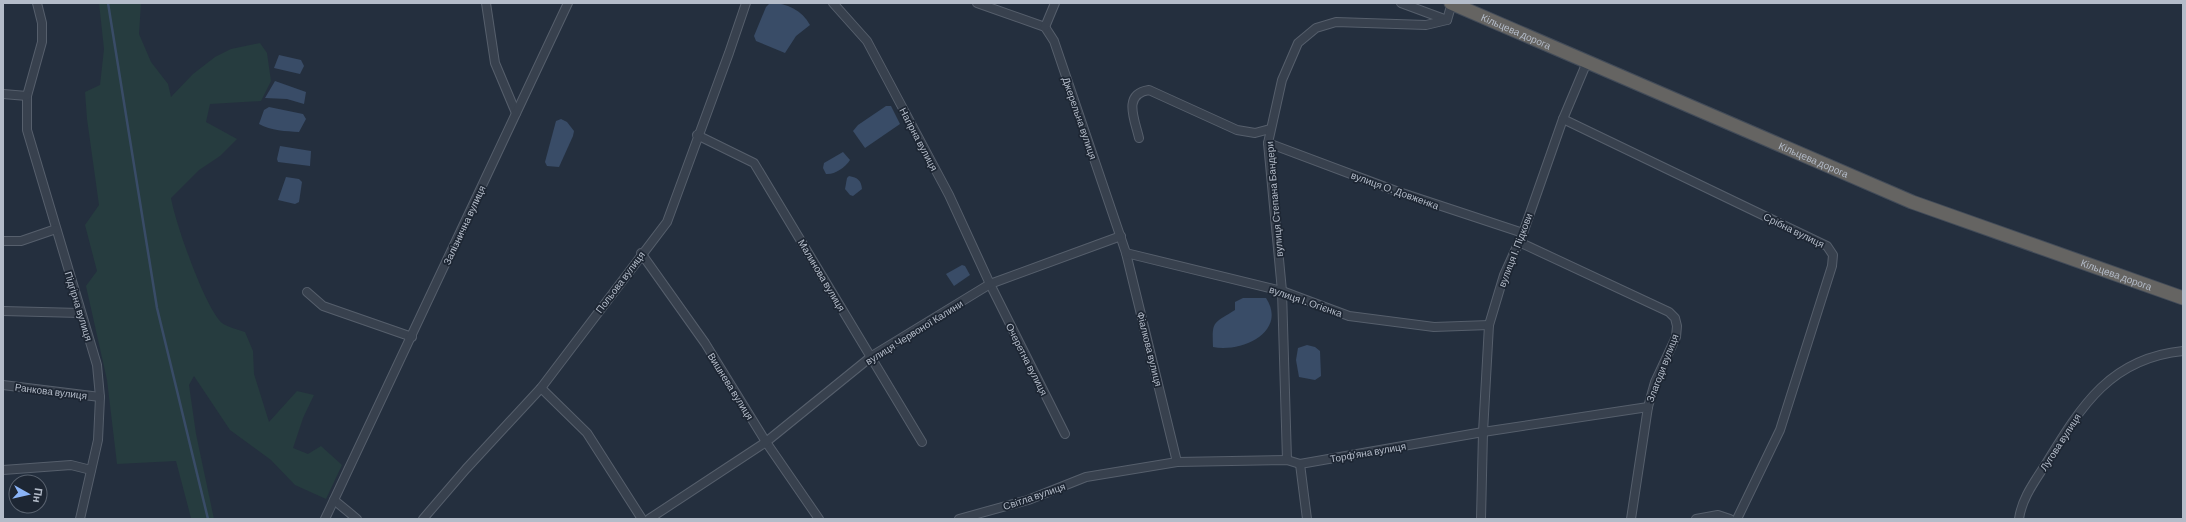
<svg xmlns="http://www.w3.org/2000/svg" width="2186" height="522" font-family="Barlow,sans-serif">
	<rect width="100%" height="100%" fill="#242f3e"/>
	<path fill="#263c3f" d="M99,3H141L139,34L151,62L168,84L171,97L193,74L215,57L231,49L260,43L267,53L271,81L261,101L210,104L206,122L237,139L220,156L199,170L171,198C175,222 205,308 222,323C227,327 239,330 245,332L253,351L254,374L269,422L297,391L314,395L303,418L293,448L308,454L321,446L342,465L326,499L295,485L271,460L230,430L194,376L189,385L196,434L214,519L191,518L176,461L117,464L107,380L86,286L97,271L85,225L99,205L87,119L85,92L100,85L104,49Z"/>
	<g fill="#394c67">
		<path d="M770,3C787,3 802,10 810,25L796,36L785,53L756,41L754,36L766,7Z"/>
		<polygon points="279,55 301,60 304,66 300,74 274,68"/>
		<polygon points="275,81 306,92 304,104 287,99 265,98"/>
		<polygon points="886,106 891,106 900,124 865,148 853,131 858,125"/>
		<path d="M269,107L303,114L306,119L299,132C286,131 271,131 259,124L264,110Z"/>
		<polygon points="561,119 567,122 574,131 573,136 559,167 547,166 545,162 556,121"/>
		<polygon points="280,146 311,151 310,166 278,162 277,159"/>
		<path d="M843,152L850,160C845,168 834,175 826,174L823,168L824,163Z"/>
		<path d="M849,176C858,178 861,180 862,189L853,196L850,195L845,189L847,178Z"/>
		<polygon points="286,177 299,179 302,182 299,202 295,204 278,200"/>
		<polygon points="962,265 965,266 970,275 954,286 946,274"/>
		<path d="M1243,298H1266C1288,332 1241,353 1213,347C1212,320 1213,324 1235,310V302Z"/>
		<polygon points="1307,345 1315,347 1320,351 1321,376 1315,380 1299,377 1296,360 1298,348"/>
	</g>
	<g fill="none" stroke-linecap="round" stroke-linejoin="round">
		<polyline stroke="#394c67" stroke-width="2.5" points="108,3 157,308 208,519"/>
		<defs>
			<g id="minor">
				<polyline points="37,3 42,23 42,42 27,96 27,130 97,365 100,397 98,440 80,519"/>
				<polyline points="486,3 495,63 516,113"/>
				<polyline points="833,3 867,41 949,195 990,284 1065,434"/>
				<polyline points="977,3 1045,27"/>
				<polyline points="1401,3 1447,20"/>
				<polyline points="1045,27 1054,41 1126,253 1177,462"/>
				<polyline points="1045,27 1055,3"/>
				<polyline points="3,94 27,96"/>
				<polyline points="1563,119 1827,246 1833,255 1832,266 1780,430 1737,519"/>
				<polyline points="697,135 754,163 922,442"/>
				<path d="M1139,138C1135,120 1122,94 1149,90L1237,130L1255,133L1270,129"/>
				<polyline points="1268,143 1396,191 1523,233"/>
				<polyline points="3,241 21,241 56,229"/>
				<polyline points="1519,242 1669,312 1675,318 1677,326 1676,337 1655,382 1648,407 1631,519"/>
				<polyline points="641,253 705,343 766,442 819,519"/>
				<polyline points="1126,253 1282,291 1349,316 1434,327 1489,325"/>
				<polyline points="307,292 323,306 412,337"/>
				<polyline points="3,311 80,313"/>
				<polyline points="3,385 100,397"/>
				<polyline points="541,388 587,433 642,519"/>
				<polyline points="1287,460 1282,291 1268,143 1282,80 1298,43 1316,28 1336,22 1426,25 1447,20 1452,3"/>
				<polyline points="1300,464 1307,519"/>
				<polyline points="3,470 71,465 91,470"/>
				<polyline points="334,500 357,519"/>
				<polyline points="325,519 568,3"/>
				<polyline points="423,519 466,469 541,388 667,222 729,53 746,3"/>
				<polyline points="649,519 766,442 872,356 990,284 1121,236"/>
				<polyline points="959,519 1028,500 1086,477 1177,462 1287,460 1300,464 1483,432 1648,407"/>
				<polyline points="1481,519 1483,432 1489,325 1504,275 1523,233 1563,119 1587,62"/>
				<polyline points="1696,519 1718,515 1730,519"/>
				<path d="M2019,519C2022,497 2036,480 2047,462C2082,405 2111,358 2183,351"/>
			</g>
			<g id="trunk">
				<path id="s1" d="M1451,3L1912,202L2183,298"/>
			</g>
		</defs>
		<use href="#minor" stroke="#565f6c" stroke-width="10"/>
		<use href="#trunk" stroke="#434c59" stroke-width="15"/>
		<use href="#minor" stroke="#38414e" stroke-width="8"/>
		<use href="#trunk" stroke="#656462" stroke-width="13"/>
	</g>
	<g text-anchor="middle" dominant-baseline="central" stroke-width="3.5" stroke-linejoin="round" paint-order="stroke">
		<g font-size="10" fill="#b4bcc9" stroke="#1d2633">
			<text stroke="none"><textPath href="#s1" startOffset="71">Кільцева дорога</textPath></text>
			<text transform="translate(1080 118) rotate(71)">Джерельна вулиця</text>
			<text transform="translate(919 139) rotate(62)">Нагірна вулиця</text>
			<text stroke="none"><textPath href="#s1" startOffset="395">Кільцева дорога</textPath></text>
			<text transform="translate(1395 190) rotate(20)">вулиця О. Довженка</text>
			<text transform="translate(1274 199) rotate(-95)">вулиця Степана Бандери</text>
			<text transform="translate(464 225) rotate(-65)">Залізнична вулиця</text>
			<text transform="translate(1794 230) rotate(26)">Срібна вулиця</text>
			<text transform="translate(1515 250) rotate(-69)">вулиця І. Підкови</text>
			<text transform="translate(822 275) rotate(59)">Малинова вулиця</text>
			<text stroke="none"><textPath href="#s1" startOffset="719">Кільцева дорога</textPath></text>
			<text transform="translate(620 282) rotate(-53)">Польова вулиця</text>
			<text transform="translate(1306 301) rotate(19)">вулиця І. Огієнка</text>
			<text transform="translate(79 306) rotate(73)">Підгірна вулиця</text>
			<text transform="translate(914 332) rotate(-32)">вулиця Червоної Калини</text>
			<text transform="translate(1150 349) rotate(76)">Фіалкова вулиця</text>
			<text transform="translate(1027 359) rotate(63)">Очеретна вулиця</text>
			<text transform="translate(1662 368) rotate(-69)">Злагоди вулиця</text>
			<text transform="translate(731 386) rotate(58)">Вишнева вулиця</text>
			<text transform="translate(51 391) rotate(7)">Ранкова вулиця</text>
			<text transform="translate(2060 442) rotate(-57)">Лугова вулиця</text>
			<text transform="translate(1368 452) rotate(-10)">Торф'яна вулиця</text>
			<text transform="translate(1034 496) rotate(-19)">Світла вулиця</text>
		</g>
	</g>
	<rect width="2186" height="522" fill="none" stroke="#b4bcc9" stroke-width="8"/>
	<g transform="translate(28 494) rotate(98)"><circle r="19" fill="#1d2633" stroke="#59626f"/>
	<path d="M0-3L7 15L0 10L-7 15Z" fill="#8ab4f8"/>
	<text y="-6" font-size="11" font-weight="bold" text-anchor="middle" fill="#b4bcc9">Пн</text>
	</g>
</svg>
